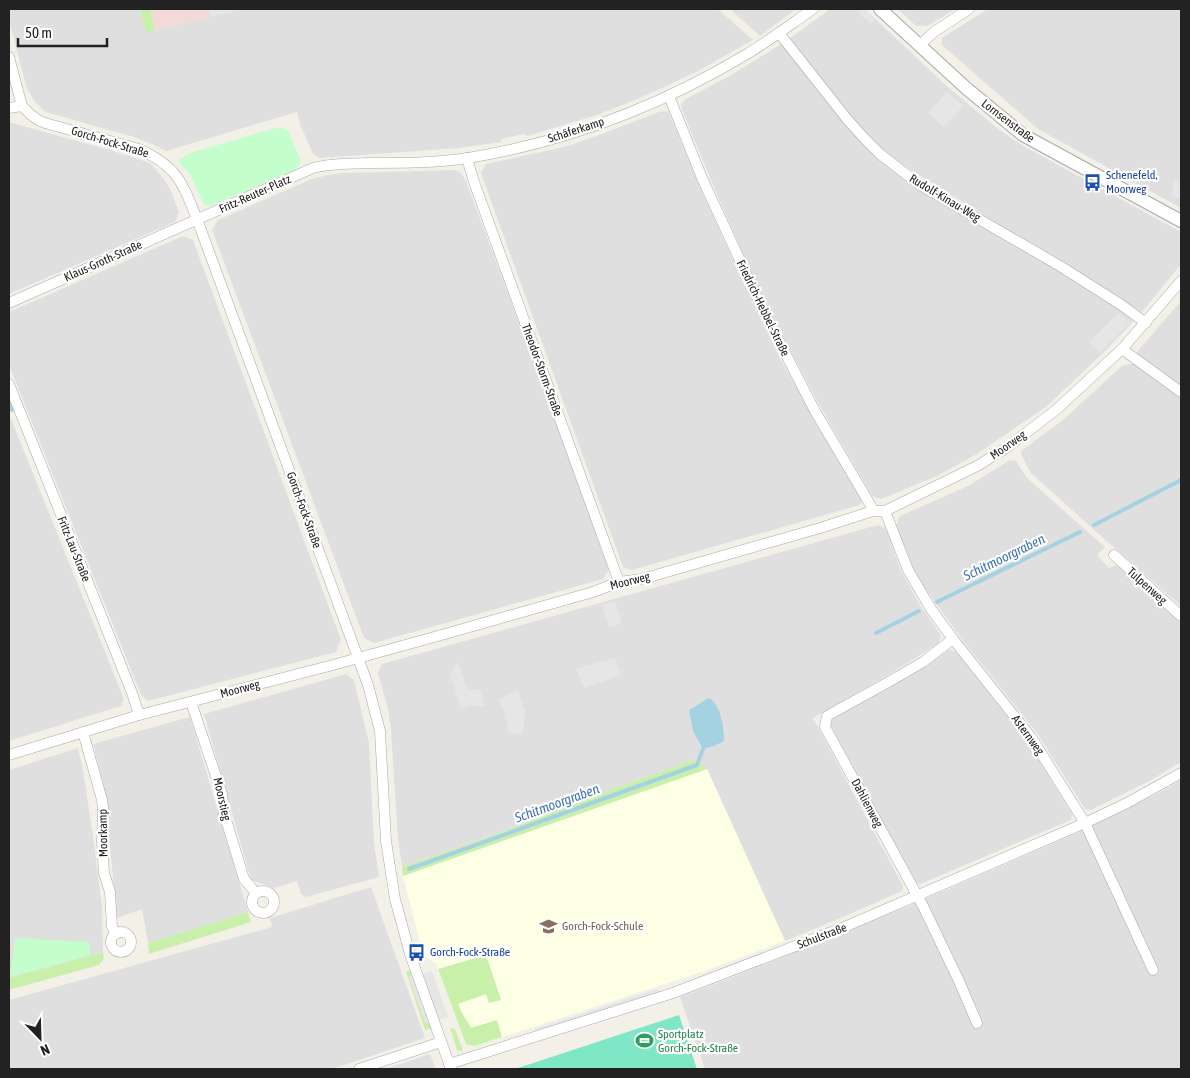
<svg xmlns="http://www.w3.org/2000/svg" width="1190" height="1078" font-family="'Asap Condensed',sans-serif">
	<rect width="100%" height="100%" fill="#f3f0e8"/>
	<g fill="#e0dfdf">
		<polygon points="9,9 140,9 146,31 244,9 718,9 753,40 696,72 647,95 597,115 527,136 524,134 501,139 501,142 459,148 320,158 313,154 300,124 297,112 166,151 152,144 137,138 46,112 35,102 27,89 9,20"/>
		<polygon points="730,9 796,9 760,36"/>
		<polygon points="830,9 865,9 941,81 993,125 1018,143 1181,232 1181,264 1142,312 893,159 872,140 850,117 789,39"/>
		<polygon points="898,9 956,9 927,26 916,26"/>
		<polygon points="988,9 1181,9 1181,208 1038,129 942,45 942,38"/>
		<polygon points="783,43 865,146 920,190 1052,266 1128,315 1133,322 1101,355 1047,406 977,454 935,477 881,499 872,496 820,406 764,300 718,197 682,110 681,104 686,99 733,74"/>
		<polygon points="667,111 670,115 701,190 756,310 780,358 809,410 862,500 860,505 632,570 623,567 481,173 486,164 568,146 607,132 659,112"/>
		<polygon points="9,122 113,151 139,159 151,164 164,179 171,191 179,213 175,222 9,294"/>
		<polygon points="455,170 461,173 466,181 610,568 603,579 374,643 364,638 212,230 218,220 312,179 328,175 342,173"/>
		<polygon points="183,236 193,240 341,640 336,652 148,701 141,695 9,365 9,312"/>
		<polygon points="1181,301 1181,387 1138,355 1137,352"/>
		<polygon points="1128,364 1133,364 1137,366 1181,397 1181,606 1092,528 1030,472 1022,456 1021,451 1063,420 1122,366"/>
		<polygon points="9,414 124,699 121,706 9,741"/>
		<polygon points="1010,460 1016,461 1027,478 1105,547 1097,555 1109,568 1113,566 1118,565 1181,622 1181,762 1151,780 1091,810 1085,809 1037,733 961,638 917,577 896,525 900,516 968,486"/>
		<polygon points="878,525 886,529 901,571 920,605 941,635 939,643 893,672 813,718 903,886 902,891 843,917 785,941 707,769 696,759 618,787 497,834 402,867 398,839 391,730 388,709 378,673 382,664"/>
		<polygon points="949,650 955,651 1022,733 1072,814 1071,820 920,884 916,882 831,726 831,719 891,687 924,667"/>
		<polygon points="346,674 354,680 369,743 374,843 379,877 306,897 301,894 297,881 274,888 251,880 204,714"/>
		<polygon points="190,717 248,912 148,943 142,909 117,918 104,786 93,744"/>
		<polygon points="78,748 83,770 94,843 102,908 103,952 9,978 9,770"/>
		<polygon points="1181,780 1181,1069 705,1069 680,997 728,979 909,906 1077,833 1162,791"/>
		<polygon points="371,887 425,1038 332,1069 9,1069 9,1000 272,927 270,918"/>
		<polygon points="430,1054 436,1069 385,1069"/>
	</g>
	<polygon fill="#f4dad7" points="140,9 244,9 146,32"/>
	<polygon fill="#fdffe5" points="707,769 785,941 699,973 475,1046 466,1044 435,962 433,962 423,955 403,876"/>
	<g fill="#c9f0ab">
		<polygon points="140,9 150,9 155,30 146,32"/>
		<polygon points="696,759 707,769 403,876 402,867 497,834 618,787"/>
		<polygon points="248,912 251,922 149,954 148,943"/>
		<polygon points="103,952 104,959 99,965 9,990 9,978"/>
		<polygon points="486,955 501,1000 489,1003 486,994 458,1004 461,1011 471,1028 497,1020 502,1037 475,1046 466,1044 438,969"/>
		<polygon points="410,970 412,974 409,978 433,1028 425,1030 406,972"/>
		<polygon points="450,1028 455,1029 463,1051 457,1050"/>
	</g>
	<g fill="#c4fecc">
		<polygon points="279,127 288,130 301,161 295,170 211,206 204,205 191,176 178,161 190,153"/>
		<polygon points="15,938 89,942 90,955 10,977"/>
	</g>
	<polygon fill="#80e7c6" points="679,1015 697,1069 514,1069 521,1067"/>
	<g fill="#e6e6e6">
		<polygon points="209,9 244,9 211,17"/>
		<polygon points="855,9 865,9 875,19 871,24"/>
		<polygon points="947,92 963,106 944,127 928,113"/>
		<polygon points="1174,180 1181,181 1181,198 1172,197"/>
		<polygon points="1119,312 1130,323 1100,353 1089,342"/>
		<polygon points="615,601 622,623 609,628 602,605"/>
		<polygon points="615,658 621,675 584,688 576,669"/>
		<polygon points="458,662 467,689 480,690 485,707 469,705 461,709 450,674"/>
		<polygon points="518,690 525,712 523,735 509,733 504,711 498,700"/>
		<polygon points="432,971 448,1017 439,1020 423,974"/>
		<polygon points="412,974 430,1024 425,1022 409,978"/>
		<polygon points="657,989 663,992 534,1033 535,1029"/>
	</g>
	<path fill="#a5d2e3" d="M709,698C721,705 724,728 724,741L714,746L703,749L693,731L689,710Z"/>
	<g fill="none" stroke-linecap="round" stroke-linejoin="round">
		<g stroke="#a5d2e3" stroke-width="4">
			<polyline points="9,402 12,410"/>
			<polyline points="1094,525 1181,480"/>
			<polyline points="937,602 1080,532"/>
			<polyline points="876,633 919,611"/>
			<polyline points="409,869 697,765 703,749"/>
		</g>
		<defs>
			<g id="minor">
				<polyline points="779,33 847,119 864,138 880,154 920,185 1060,266 1120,304 1146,323"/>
				<polyline points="920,45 934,32 969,9"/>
				<path d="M9,57L22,106L30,114L38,120L45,123L139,149C178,167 182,182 197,219L368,685L380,731L386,841L395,899L410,954L451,1069"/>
				<polyline points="669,96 702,178 760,304 815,411 871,506 873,511"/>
				<polyline points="9,108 22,106"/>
				<polyline points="467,158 474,182 619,582"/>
				<path d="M9,303L313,168C331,163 350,164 369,163C402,163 435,163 468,158C566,142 662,105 747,54C770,40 791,24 813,9"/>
				<polyline points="1122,349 1181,392"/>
				<polyline points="9,384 132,693 139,715"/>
				<polyline points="885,511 908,570 931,609 953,639 1031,737 1085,823 1153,970"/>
				<polyline points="1114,555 1181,616"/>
				<polyline points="953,639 923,662 892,680 827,716 825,727 923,906 959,981 977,1023"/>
				<polyline points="191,702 222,794 224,813 244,879 256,893"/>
				<polyline points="83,732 102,800 103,807 102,841 104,873 110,892 112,927 116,934"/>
				<polyline points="9,755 139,715 333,665 445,634 593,592 619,582 642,579 820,528 873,511 885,511 979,465 1009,446 1057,409 1122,349 1181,281"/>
				<circle cx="263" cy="902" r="11"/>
				<circle cx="121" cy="942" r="10"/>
				<polyline points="449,1064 673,993 842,928 1085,823 1127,803 1181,773"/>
				<polyline points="359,1069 441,1042"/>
			</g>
			<polyline id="tertiary" points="880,9 966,88 1023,135 1181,221"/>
		</defs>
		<use href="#minor" stroke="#a9a9a9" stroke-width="11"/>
		<use href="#tertiary" stroke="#a9a9a9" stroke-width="14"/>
		<use href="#minor" stroke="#fff" stroke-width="10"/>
		<use href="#tertiary" stroke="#fff" stroke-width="12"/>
	</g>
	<defs>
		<symbol id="bus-bare" viewBox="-9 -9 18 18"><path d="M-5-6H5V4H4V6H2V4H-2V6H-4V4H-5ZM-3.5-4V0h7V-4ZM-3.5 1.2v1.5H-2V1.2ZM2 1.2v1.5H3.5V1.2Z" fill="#1a4fb4" stroke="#fff" stroke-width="2.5" paint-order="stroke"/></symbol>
		<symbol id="school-bare" viewBox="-9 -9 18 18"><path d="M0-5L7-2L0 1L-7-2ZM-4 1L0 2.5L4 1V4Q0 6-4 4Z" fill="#8d6e63" stroke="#fff" stroke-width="2.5" paint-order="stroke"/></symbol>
		<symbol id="stadium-bare" viewBox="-9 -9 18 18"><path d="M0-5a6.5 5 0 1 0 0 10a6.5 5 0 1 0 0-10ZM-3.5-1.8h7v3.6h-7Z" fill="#2e9e5b" stroke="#fff" stroke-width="2.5" paint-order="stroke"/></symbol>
	</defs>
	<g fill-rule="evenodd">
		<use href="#bus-bare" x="1080" y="170" width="25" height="25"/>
		<use href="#school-bare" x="536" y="914" width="25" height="25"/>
		<use href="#bus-bare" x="404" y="940" width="25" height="25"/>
		<use href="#stadium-bare" x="632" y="1028" width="25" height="25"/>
	</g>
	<g text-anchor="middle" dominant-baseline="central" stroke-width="4.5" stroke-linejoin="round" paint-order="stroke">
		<g font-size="12" fill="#222" stroke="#fff">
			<text transform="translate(1008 121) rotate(37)">Lornsenstraße</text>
			<text transform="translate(576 130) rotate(-18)">Schäferkamp</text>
			<text transform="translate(110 142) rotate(17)">Gorch-Fock-Straße</text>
			<text transform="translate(255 194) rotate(-24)">Fritz-Reuter-Platz</text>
			<text transform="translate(945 198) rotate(31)">Rudolf-Kinau-Weg</text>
			<text transform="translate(103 261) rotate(-24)">Klaus-Groth-Straße</text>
			<text transform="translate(763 308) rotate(64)">Friedrich-Hebbel-Straße</text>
			<text transform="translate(542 370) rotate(70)">Theodor-Storm-Straße</text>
			<text transform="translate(1008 445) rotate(-35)">Moorweg</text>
			<text transform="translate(304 510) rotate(70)">Gorch-Fock-Straße</text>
			<text transform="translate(74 549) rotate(68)">Fritz-Lau-Straße</text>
			<text transform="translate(630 581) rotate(-14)">Moorweg</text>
			<text transform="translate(1147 586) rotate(42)">Tulpenweg</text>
			<text transform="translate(240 689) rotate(-15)">Moorweg</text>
			<text transform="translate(1028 735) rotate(54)">Asternweg</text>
			<text transform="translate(222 799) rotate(77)">Moorstieg</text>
			<text transform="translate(867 803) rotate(62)">Dahlienweg</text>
			<text transform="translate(103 833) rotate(-91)">Moorkamp</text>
			<text transform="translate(822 936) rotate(-21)">Schulstraße</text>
		</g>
		<g font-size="12" fill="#164399" stroke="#fff" text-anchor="start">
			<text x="1106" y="175">Schenefeld,<tspan x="1106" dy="14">Moorweg</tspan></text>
			<text x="430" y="952">Gorch-Fock-Straße</text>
		</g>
		<g font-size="12" fill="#785e54" stroke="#fff" text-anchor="start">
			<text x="562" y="926">Gorch-Fock-Schule</text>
		</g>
		<g font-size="12" fill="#27864d" stroke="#fff" text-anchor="start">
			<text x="658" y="1034">Sportplatz<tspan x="658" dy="14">Gorch-Fock-Straße</tspan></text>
		</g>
		<g font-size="14" font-style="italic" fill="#4174b2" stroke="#fff">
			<text transform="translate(1004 557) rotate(-26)">Schitmoorgraben</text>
			<text transform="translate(557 803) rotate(-20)">Schitmoorgraben</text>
		</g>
	</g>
	<rect width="1190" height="1078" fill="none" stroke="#222222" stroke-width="20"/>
	<g transform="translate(40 1038) rotate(157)" stroke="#ffffff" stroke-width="4" paint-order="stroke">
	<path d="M0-4L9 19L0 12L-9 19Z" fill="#222222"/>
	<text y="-8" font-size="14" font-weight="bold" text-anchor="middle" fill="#222222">N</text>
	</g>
	<path d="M18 38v8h89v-8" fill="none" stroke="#222222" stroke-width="2.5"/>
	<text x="25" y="38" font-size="15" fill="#222222" stroke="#ffffff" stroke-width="4" paint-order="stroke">50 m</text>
</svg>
